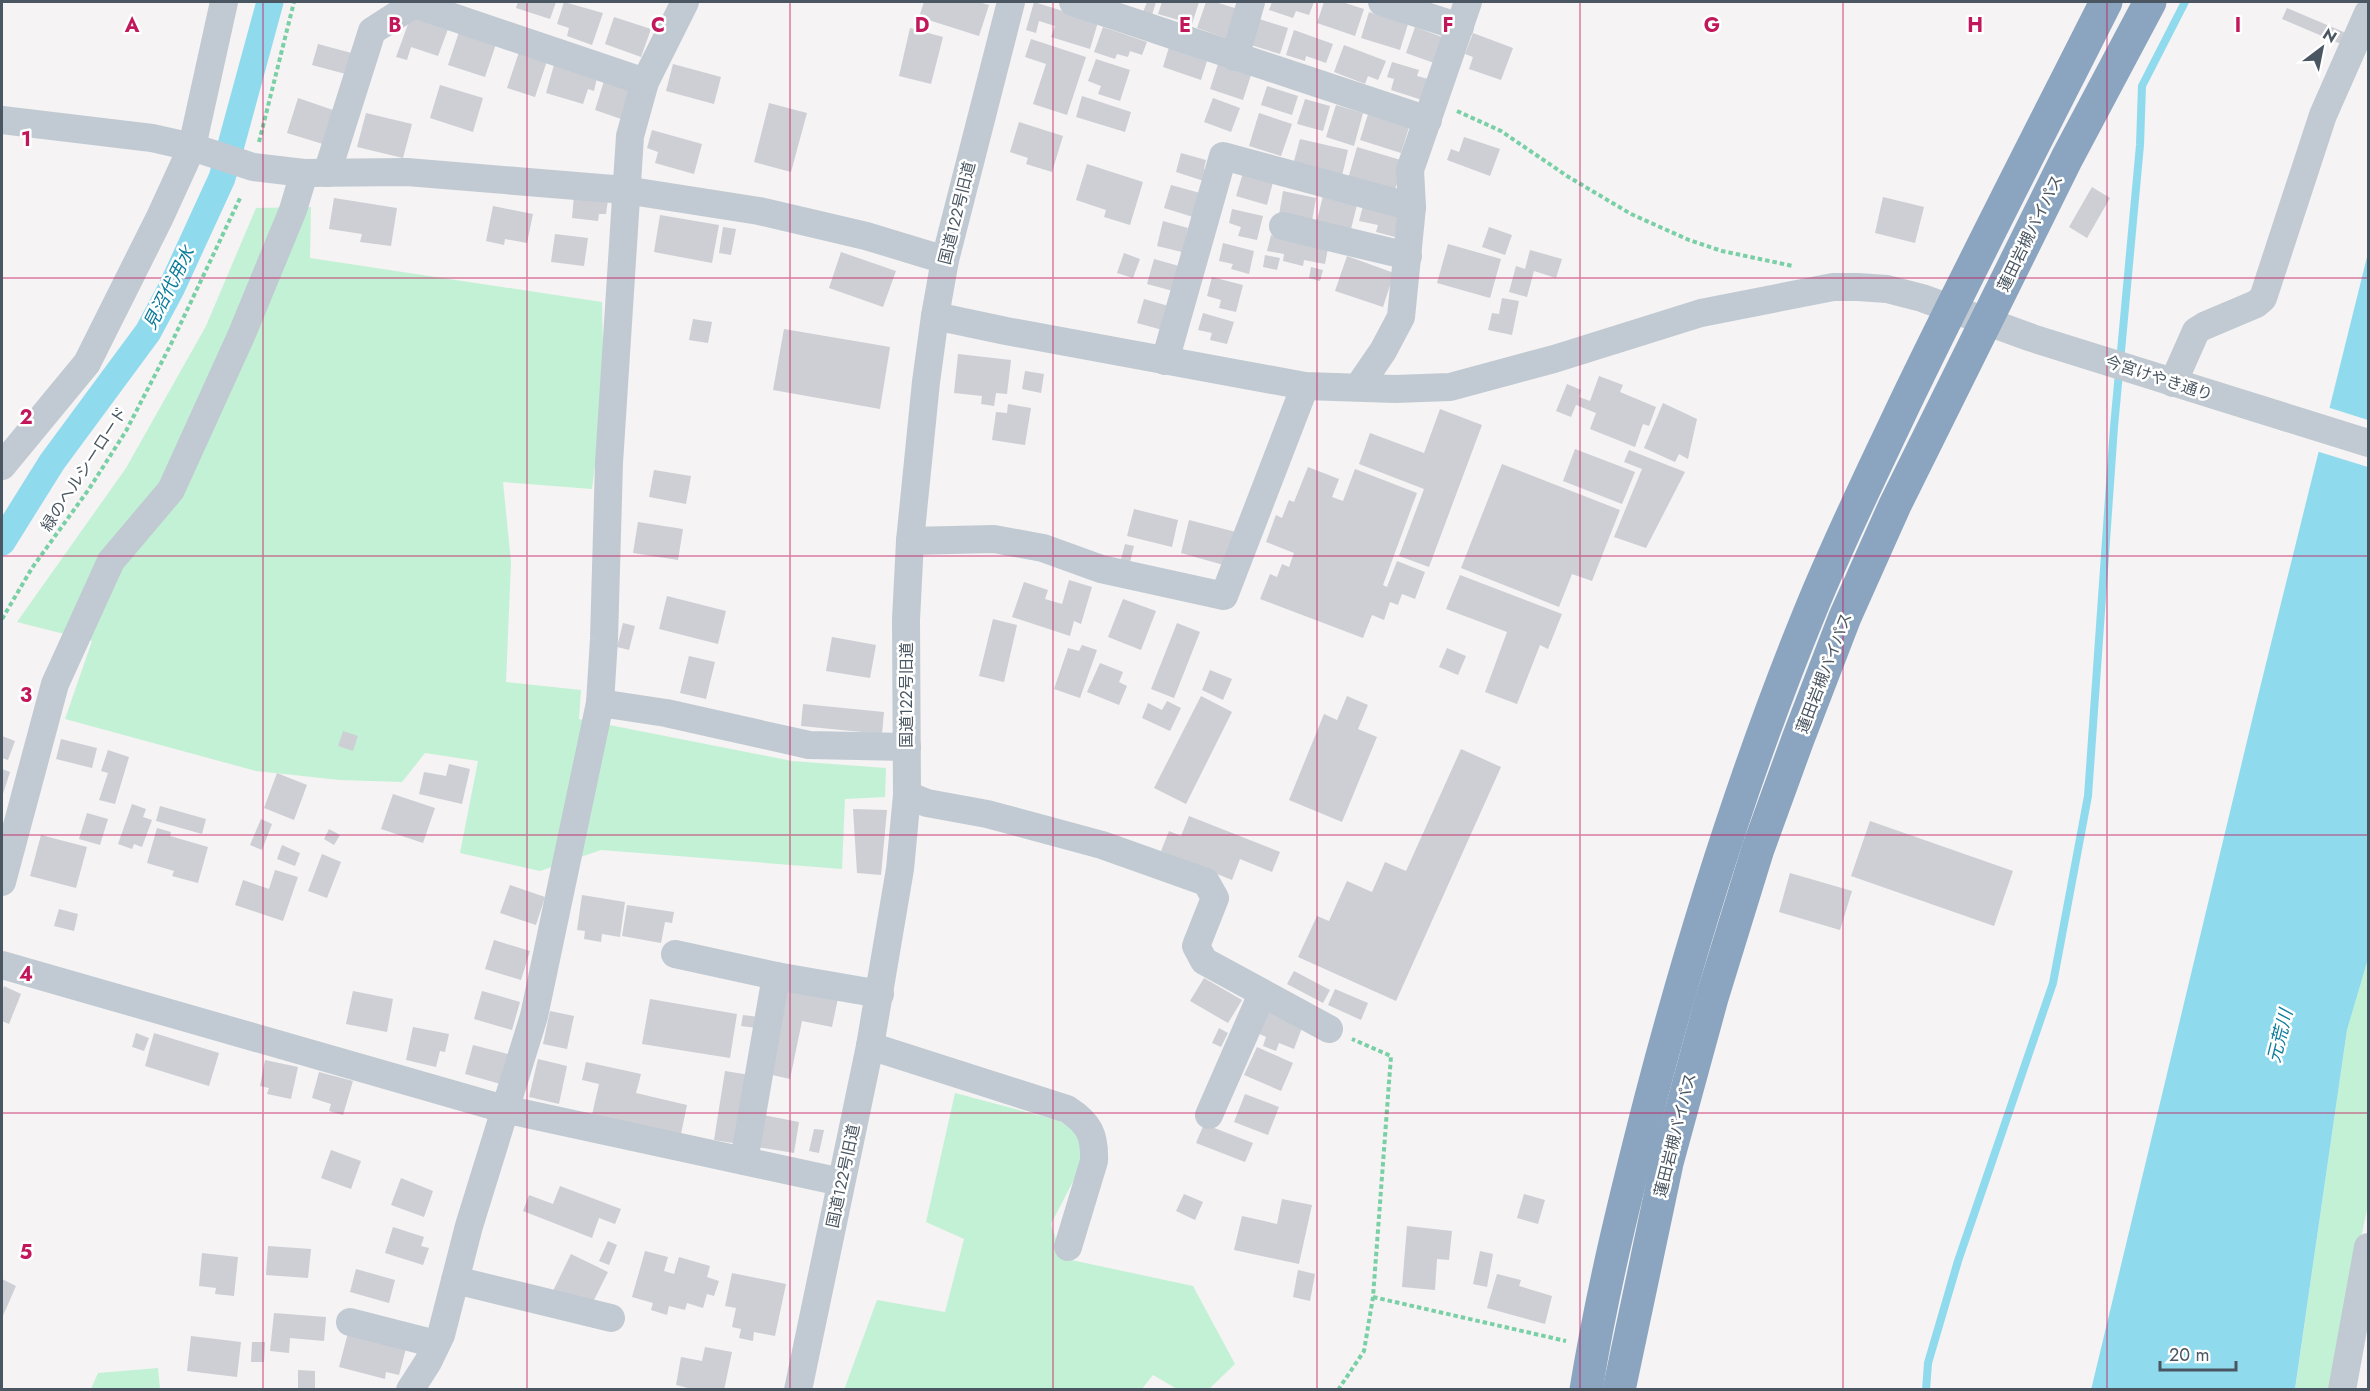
<svg xmlns="http://www.w3.org/2000/svg" width="2370" height="1391" font-family="Jost,'Noto Sans JP',sans-serif">
	<rect width="100%" height="100%" fill="#f5f3f3"/>
	<g fill="#c3f1d5">
		<polygon points="311,207 310,258 602,302 604,393 592,489 503,482 511,562 506,682 581,690 579,719 792,761 886,768 885,797 845,799 842,869 601,850 540,871 460,853 478,761 425,753 402,782 340,780 256,771 65,719 92,641 17,622 126,468 206,326 256,208"/>
		<polygon points="2368,959 2368,1205 2329,1389 2295,1390 2347,1030"/>
		<polygon points="955,1093 1057,1120 1077,1131 1083,1162 1051,1224 1062,1258 1193,1286 1235,1364 1209,1389 1177,1389 1153,1375 1141,1390 844,1390 877,1300 945,1312 964,1239 926,1222"/>
		<polygon points="158,1368 160,1389 91,1389 98,1373"/>
	</g>
	<polygon fill="#90daee" points="2368,253 2368,959 2347,1030 2295,1389 2091,1390 2254,712"/>
	<polygon fill="#f5f3f3" points="2327,407 2368,420 2368,467 2316,451"/>
	<g fill="none" stroke-linecap="round" stroke-linejoin="round">
		<polyline stroke="#90daee" stroke-width="8" points="1926,1390 1928,1363 1958,1261 2053,983 2088,796 2114,427 2140,145 2142,86 2185,2"/>
		<polyline stroke="#90daee" stroke-width="27" points="2,542 52,462 148,332 171,289 222,178 270,2"/>
	</g>
	<g fill="#cdcfd5">
		<polygon points="518,2 556,2 550,19 516,8"/>
		<polygon points="564,2 603,13 592,45 567,36 569,28 557,24"/>
		<polygon points="924,2 978,2 989,5 979,36 919,17"/>
		<polygon points="1034,2 1098,22 1090,49 1051,37 1055,26 1039,21 1036,33 1026,30"/>
		<polygon points="1147,2 1156,2 1152,15 1143,12"/>
		<polygon points="1162,2 1199,2 1192,24 1158,14"/>
		<polygon points="1206,2 1215,2 1238,9 1228,39 1197,28"/>
		<polygon points="1272,2 1314,2 1309,15 1296,11 1293,18 1269,10"/>
		<polygon points="1324,2 1342,2 1364,9 1355,36 1317,23"/>
		<polygon points="2287,8 2346,33 2341,44 2282,19"/>
		<polygon points="1369,12 1408,24 1400,50 1361,38"/>
		<polygon points="411,16 448,29 438,56 411,47 407,60 396,57"/>
		<polygon points="614,17 651,29 641,57 605,44"/>
		<polygon points="1259,19 1288,28 1280,54 1251,45"/>
		<polygon points="1103,27 1147,42 1142,55 1130,51 1128,57 1117,54 1115,59 1094,52"/>
		<polygon points="1415,27 1442,37 1434,63 1406,53"/>
		<polygon points="910,28 943,37 931,84 899,76"/>
		<polygon points="1294,30 1333,44 1326,63 1306,56 1305,61 1286,55"/>
		<polygon points="459,32 496,44 485,77 448,65"/>
		<polygon points="1473,33 1513,48 1501,80 1469,69 1473,57 1465,54"/>
		<polygon points="1031,39 1086,57 1067,115 1033,104 1046,64 1025,57"/>
		<polygon points="318,44 359,55 353,76 312,65"/>
		<polygon points="1344,45 1386,61 1378,80 1368,76 1365,84 1334,72"/>
		<polygon points="1169,47 1207,61 1201,80 1163,67"/>
		<polygon points="519,52 547,61 535,97 507,88"/>
		<polygon points="1096,59 1130,70 1120,101 1098,94 1101,86 1088,81"/>
		<polygon points="1392,62 1419,70 1417,76 1432,80 1425,101 1391,90 1394,79 1387,77"/>
		<polygon points="673,64 721,77 714,104 666,91"/>
		<polygon points="1218,64 1251,75 1243,100 1210,89"/>
		<polygon points="554,65 597,78 594,91 588,89 583,104 546,93"/>
		<polygon points="604,81 634,91 624,120 595,110"/>
		<polygon points="440,85 483,98 473,132 430,118"/>
		<polygon points="1267,86 1298,96 1292,115 1261,105"/>
		<polygon points="1082,96 1131,112 1125,132 1076,117"/>
		<polygon points="298,98 336,111 326,145 287,133"/>
		<polygon points="1213,98 1240,108 1231,132 1204,122"/>
		<polygon points="1305,99 1330,106 1323,131 1297,124"/>
		<polygon points="769,103 807,113 791,172 754,162"/>
		<polygon points="1336,105 1363,113 1354,146 1326,137"/>
		<polygon points="1369,111 1410,124 1401,153 1360,140"/>
		<polygon points="366,113 412,124 403,158 357,147"/>
		<polygon points="1259,113 1292,124 1281,156 1249,146"/>
		<polygon points="1019,122 1063,136 1052,172 1026,164 1028,158 1010,152"/>
		<polygon points="652,130 702,144 694,174 655,163 658,152 647,148"/>
		<polygon points="1464,137 1500,149 1490,176 1447,160 1451,149 1459,152"/>
		<polygon points="1300,139 1348,150 1342,176 1293,165"/>
		<polygon points="1357,147 1404,161 1394,193 1348,179"/>
		<polygon points="1181,153 1206,160 1204,169 1210,171 1207,182 1176,172"/>
		<polygon points="1087,164 1143,182 1130,225 1104,217 1106,210 1076,200"/>
		<polygon points="1243,173 1273,182 1267,205 1236,196"/>
		<polygon points="1171,185 1200,193 1193,217 1164,208"/>
		<polygon points="2092,187 2110,198 2087,238 2069,227"/>
		<polygon points="1283,191 1316,198 1312,221 1279,215"/>
		<polygon points="574,196 608,200 606,214 599,214 598,221 572,218"/>
		<polygon points="1323,196 1357,205 1350,233 1316,224"/>
		<polygon points="1883,197 1924,207 1915,243 1875,233"/>
		<polygon points="334,198 397,208 391,246 360,242 362,234 329,229"/>
		<polygon points="1364,202 1402,212 1395,237 1376,232 1378,225 1359,221"/>
		<polygon points="493,206 533,214 527,243 505,239 504,245 486,241"/>
		<polygon points="1232,209 1263,216 1257,240 1238,236 1241,227 1229,223"/>
		<polygon points="660,215 719,225 712,263 654,252"/>
		<polygon points="1163,221 1188,228 1182,252 1157,246"/>
		<polygon points="723,227 736,229 731,255 719,253"/>
		<polygon points="1489,227 1512,235 1505,255 1482,247"/>
		<polygon points="555,234 588,238 584,266 551,262"/>
		<polygon points="1271,235 1328,248 1325,264 1304,260 1303,266 1283,261 1284,254 1267,251"/>
		<polygon points="1223,243 1254,251 1249,274 1231,269 1233,264 1219,261"/>
		<polygon points="1448,244 1501,259 1490,298 1437,283"/>
		<polygon points="1530,250 1562,259 1556,278 1534,271 1527,297 1509,292 1516,266 1525,269"/>
		<polygon points="841,252 896,271 883,307 829,288"/>
		<polygon points="1124,253 1140,259 1133,278 1117,273"/>
		<polygon points="1265,255 1280,258 1277,270 1263,267"/>
		<polygon points="1347,256 1394,273 1383,307 1335,291"/>
		<polygon points="1154,259 1179,266 1173,291 1147,284"/>
		<polygon points="1311,267 1323,270 1320,281 1309,278"/>
		<polygon points="1212,277 1243,285 1236,312 1219,308 1221,300 1207,296"/>
		<polygon points="1502,298 1519,301 1512,335 1488,330 1492,313 1499,314"/>
		<polygon points="1144,299 1172,307 1166,331 1137,323"/>
		<polygon points="1203,313 1234,322 1227,344 1210,340 1212,333 1198,330"/>
		<polygon points="693,319 712,322 708,343 689,340"/>
		<polygon points="784,329 890,347 880,409 773,390"/>
		<polygon points="958,354 1011,360 1007,394 996,393 994,406 981,404 982,396 954,393"/>
		<polygon points="1025,371 1044,374 1041,393 1022,389"/>
		<polygon points="1599,376 1623,385 1620,392 1656,407 1649,426 1643,424 1635,447 1590,429 1596,413 1576,405 1571,417 1556,411 1567,384 1581,390 1579,397 1590,401"/>
		<polygon points="1663,403 1697,419 1688,459 1679,454 1675,462 1644,448"/>
		<polygon points="1008,404 1031,408 1025,445 992,440 996,412 1007,413"/>
		<polygon points="1440,409 1482,425 1429,567 1399,556 1424,489 1359,464 1370,433 1424,453"/>
		<polygon points="1575,449 1635,472 1622,504 1563,481"/>
		<polygon points="1629,450 1685,472 1646,548 1614,537 1642,469 1624,462"/>
		<polygon points="1502,464 1620,510 1592,581 1572,574 1559,607 1461,568"/>
		<polygon points="1308,467 1339,479 1332,497 1343,501 1355,469 1417,493 1383,585 1387,587 1397,561 1425,572 1415,599 1402,594 1398,605 1390,602 1384,620 1372,615 1363,638 1260,599 1270,574 1277,577 1282,564 1289,567 1294,553 1266,542 1276,515 1282,518 1289,500 1294,502"/>
		<polygon points="654,470 691,476 686,504 649,497"/>
		<polygon points="1134,509 1178,520 1172,547 1127,536"/>
		<polygon points="1189,520 1236,532 1227,566 1181,553"/>
		<polygon points="638,522 683,529 678,560 633,553"/>
		<polygon points="1125,544 1134,546 1129,566 1120,563"/>
		<polygon points="1460,575 1562,614 1548,649 1540,645 1517,704 1485,692 1507,632 1446,609"/>
		<polygon points="1069,580 1092,587 1081,624 1074,621 1070,636 1012,617 1024,582 1048,590 1045,599 1062,604"/>
		<polygon points="667,596 726,611 718,644 659,629"/>
		<polygon points="1123,599 1156,611 1141,650 1108,637"/>
		<polygon points="993,619 1017,625 1004,682 979,676"/>
		<polygon points="623,623 635,626 629,650 617,647"/>
		<polygon points="1177,623 1200,632 1174,698 1151,689"/>
		<polygon points="832,637 876,645 870,678 826,671"/>
		<polygon points="1082,645 1097,650 1080,698 1054,689 1068,648 1079,651"/>
		<polygon points="1447,648 1466,656 1458,675 1439,667"/>
		<polygon points="689,656 715,662 706,699 680,693"/>
		<polygon points="1100,663 1123,672 1119,682 1127,686 1119,705 1087,692"/>
		<polygon points="1210,670 1232,679 1223,700 1202,690"/>
		<polygon points="1201,696 1232,712 1186,804 1154,788"/>
		<polygon points="1347,696 1368,705 1358,729 1377,737 1342,822 1289,800 1324,714 1337,720"/>
		<polygon points="1167,701 1181,708 1170,731 1142,718 1148,703 1162,710"/>
		<polygon points="803,704 884,712 882,734 801,726"/>
		<polygon points="343,731 358,736 353,751 338,746"/>
		<polygon points="2,736 15,741 8,760 2,758"/>
		<polygon points="61,739 97,748 92,768 56,759"/>
		<polygon points="1461,749 1501,767 1396,1001 1298,957 1317,916 1329,921 1347,881 1372,892 1385,862 1406,871"/>
		<polygon points="108,750 129,757 115,804 99,800 108,773 101,771"/>
		<polygon points="449,764 470,769 462,804 419,794 424,772 446,776"/>
		<polygon points="2,769 10,772 2,797"/>
		<polygon points="277,773 307,785 294,820 264,808"/>
		<polygon points="393,794 435,808 423,843 381,829"/>
		<polygon points="132,804 146,809 143,817 152,820 142,847 134,844 132,849 118,844"/>
		<polygon points="160,806 206,819 202,834 156,821"/>
		<polygon points="853,809 887,810 881,875 857,873"/>
		<polygon points="87,813 108,819 100,845 79,839"/>
		<polygon points="1189,816 1280,852 1272,872 1240,859 1232,880 1161,851 1169,831 1181,836"/>
		<polygon points="261,819 272,824 262,850 250,845"/>
		<polygon points="1870,821 2013,871 1994,926 1851,876"/>
		<polygon points="157,828 171,832 170,836 208,847 198,883 172,876 174,871 147,863"/>
		<polygon points="329,829 340,835 334,845 324,839"/>
		<polygon points="41,835 87,847 76,888 30,876"/>
		<polygon points="282,845 300,853 295,866 277,859"/>
		<polygon points="322,854 341,862 327,898 308,891"/>
		<polygon points="275,870 298,877 283,921 235,905 243,880 269,889"/>
		<polygon points="1790,873 1852,891 1840,930 1779,912"/>
		<polygon points="510,885 545,897 536,925 500,913"/>
		<polygon points="582,895 625,902 620,937 602,934 601,942 584,939 585,931 577,930"/>
		<polygon points="627,905 674,912 672,923 665,922 661,943 622,936"/>
		<polygon points="59,909 78,914 74,931 54,926"/>
		<polygon points="494,940 530,951 521,980 485,969"/>
		<polygon points="1294,971 1330,990 1323,1003 1287,984"/>
		<polygon points="1204,978 1242,1000 1228,1023 1190,1001"/>
		<polygon points="4,986 21,994 9,1024 2,1021 2,993"/>
		<polygon points="785,987 838,998 832,1027 802,1021 790,1079 768,1074"/>
		<polygon points="1335,989 1368,1003 1361,1020 1328,1005"/>
		<polygon points="353,991 393,999 387,1032 346,1024"/>
		<polygon points="482,991 520,1002 512,1030 474,1019"/>
		<polygon points="650,999 737,1014 730,1058 642,1044"/>
		<polygon points="1266,1010 1303,1025 1294,1049 1279,1043 1276,1051 1263,1046 1266,1037 1257,1033"/>
		<polygon points="550,1011 574,1016 567,1049 543,1044"/>
		<polygon points="743,1015 759,1017 757,1028 741,1026"/>
		<polygon points="413,1027 449,1034 445,1052 440,1051 436,1067 406,1060"/>
		<polygon points="1219,1028 1228,1033 1221,1047 1212,1043"/>
		<polygon points="136,1033 149,1038 144,1051 132,1047"/>
		<polygon points="154,1033 219,1053 209,1086 145,1066"/>
		<polygon points="473,1045 512,1055 504,1085 465,1074"/>
		<polygon points="1257,1047 1293,1063 1281,1091 1244,1075"/>
		<polygon points="538,1059 567,1066 559,1104 529,1097"/>
		<polygon points="265,1060 298,1067 291,1099 267,1094 269,1088 260,1086"/>
		<polygon points="586,1062 641,1074 636,1093 687,1105 681,1134 592,1115 599,1084 582,1080"/>
		<polygon points="725,1071 750,1075 739,1144 714,1140"/>
		<polygon points="319,1072 353,1081 343,1115 329,1111 331,1104 312,1098"/>
		<polygon points="1245,1094 1279,1107 1268,1135 1234,1122"/>
		<polygon points="763,1115 799,1122 794,1153 757,1147"/>
		<polygon points="1204,1124 1253,1143 1245,1162 1196,1143"/>
		<polygon points="814,1129 824,1130 819,1153 809,1151"/>
		<polygon points="331,1150 361,1161 351,1189 321,1178"/>
		<polygon points="401,1178 433,1191 424,1217 391,1205"/>
		<polygon points="560,1186 621,1209 615,1224 599,1218 592,1238 523,1211 529,1195 553,1204"/>
		<polygon points="1184,1194 1203,1202 1195,1220 1176,1211"/>
		<polygon points="1524,1194 1545,1200 1538,1224 1517,1218"/>
		<polygon points="1282,1199 1312,1205 1299,1264 1234,1250 1242,1216 1277,1224"/>
		<polygon points="1407,1226 1452,1231 1449,1260 1437,1259 1435,1290 1402,1287"/>
		<polygon points="393,1227 424,1237 421,1246 429,1248 423,1265 385,1253"/>
		<polygon points="608,1241 617,1245 609,1265 599,1261"/>
		<polygon points="268,1246 311,1249 308,1278 266,1275"/>
		<polygon points="645,1251 668,1257 664,1271 674,1274 679,1257 710,1266 707,1277 719,1281 714,1296 707,1294 703,1308 687,1303 685,1310 669,1306 667,1315 651,1310 653,1303 632,1297"/>
		<polygon points="1480,1251 1493,1254 1487,1287 1473,1284"/>
		<polygon points="202,1253 238,1257 234,1296 215,1294 216,1288 199,1286"/>
		<polygon points="571,1254 608,1272 590,1308 553,1291"/>
		<polygon points="356,1269 395,1280 389,1303 350,1292"/>
		<polygon points="1298,1270 1315,1274 1310,1301 1293,1297"/>
		<polygon points="732,1273 786,1284 775,1336 754,1332 753,1341 739,1338 741,1329 732,1327 736,1308 725,1306"/>
		<polygon points="1497,1274 1521,1280 1519,1286 1552,1296 1545,1324 1487,1308"/>
		<polygon points="2,1279 16,1286 2,1318"/>
		<polygon points="274,1313 326,1317 324,1341 290,1338 289,1353 270,1351"/>
		<polygon points="349,1329 407,1345 399,1375 386,1372 385,1379 339,1367"/>
		<polygon points="191,1336 241,1342 237,1377 187,1371"/>
		<polygon points="252,1342 265,1342 264,1362 251,1362"/>
		<polygon points="705,1347 732,1352 724,1390 696,1390 676,1385 681,1357 702,1361"/>
		<polygon points="298,1370 315,1371 315,1388 298,1388"/>
	</g>
	<g fill="none" stroke-linecap="round" stroke-linejoin="round">
		<g stroke="#7ad0a6" stroke-width="4" stroke-dasharray="4.5 3" stroke-linecap="butt">
			<polyline points="1457,111 1501,131 1567,176 1631,214 1689,240 1722,251 1793,266"/>
			<polyline points="259,142 294,2"/>
			<polyline points="2,619 32,568 89,489 126,431 171,344 241,196"/>
			<polyline points="1373,1297 1566,1341"/>
			<polyline points="1338,1390 1364,1351 1373,1297 1391,1056 1352,1039"/>
		</g>
		<g stroke="#c1cad2" stroke-width="28">
			<polyline points="1073,2 1428,120"/>
			<polyline points="1382,2 1460,27"/>
			<polyline points="1235,57 1251,2"/>
			<polyline points="2,120 152,138 192,147 253,167 304,173 407,172 625,190 759,211 866,236 945,260"/>
			<polyline points="327,173 372,31 414,4 645,82"/>
			<polyline points="1283,226 1408,256"/>
			<polyline points="935,316 1006,331 1305,386 1395,389 1450,387 1554,359 1701,313 1833,287 1858,287 1887,289 1922,298 2032,338 2368,443"/>
			<polyline points="1165,361 1223,156 1412,207"/>
			<polyline points="2173,383 2196,331 2204,326 2256,304 2263,298 2323,115 2368,13"/>
			<polyline points="1359,386 1383,351 1401,317 1412,207 1410,170 1468,2"/>
			<polyline points="2,466 87,363 160,217 192,147 224,2"/>
			<polyline points="910,541 994,539 1043,548 1101,569 1224,596 1305,386"/>
			<polyline points="600,703 666,713 809,745 907,747"/>
			<polyline points="907,795 927,803 987,814 1102,845 1206,882 1215,898 1196,946 1204,961 1329,1029"/>
			<polyline points="2,882 55,684 111,561 171,490 241,336 293,210 304,173"/>
			<polyline points="675,954 776,976"/>
			<polyline points="2,965 504,1109 841,1182"/>
			<path d="M870,1046L1067,1109C1089,1123 1095,1135 1094,1161L1068,1247"/>
			<polyline points="1209,1115 1262,994"/>
			<polyline points="744,1161 776,976 880,994"/>
			<polyline points="455,1280 611,1318"/>
			<polyline points="350,1322 436,1344"/>
			<polyline points="410,1390 428,1362 441,1335 469,1226 534,1016 600,703 604,639 609,463 630,136 645,82 685,2"/>
			<polyline points="798,1390 870,1046 900,869 907,795 906,620 910,541 926,382 935,316 945,260 1011,2"/>
			<polyline points="2342,1390 2368,1247"/>
		</g>
		<g stroke="#8ba5c1" stroke-width="33">
			<path d="M1586,1390C1602,1291 1626,1194 1651,1097C1694,933 1745,771 1809,614C1838,542 1872,473 1905,403C1970,268 2039,135 2106,2"/>
			<polyline points="1619,1390 1667,1163 1712,998 1758,849 1798,739 1845,617 1895,505 2067,158 2150,2"/>
		</g>
	</g>
	<path fill="none" stroke="#c2185b" stroke-width="1.5" stroke-opacity="0.55" d="M263,2V1390M527,2V1390M790,2V1390M1053,2V1390M1317,2V1390M1580,2V1390M1843,2V1390M2107,2V1390M2,278H2368M2,556H2368M2,835H2368M2,1113H2368"/>
	<g text-anchor="middle" dominant-baseline="central" stroke-width="5" stroke-linejoin="round" paint-order="stroke">
		<g font-size="16" fill="#4a5661" stroke="#fff">
			<text transform="translate(957 213) rotate(-76)">国道122号旧道</text>
			<text transform="translate(2030 233) rotate(-64)">蓮田岩槻バイパス</text>
			<text transform="translate(2159 378) rotate(18)">今宮けやき通り</text>
			<text transform="translate(84 469) rotate(-57)">緑のヘルシーロード</text>
			<text transform="translate(1824 673) rotate(-69)">蓮田岩槻バイパス</text>
			<text transform="translate(906 695) rotate(-90)">国道122号旧道</text>
			<text transform="translate(1675 1135) rotate(-76)">蓮田岩槻バイパス</text>
			<text transform="translate(843 1176) rotate(-78)">国道122号旧道</text>
		</g>
		<g font-size="18" font-style="italic" fill="#0c7c9b" stroke="#fff">
			<text transform="translate(169 288) rotate(-63)">見沼代用水</text>
			<text transform="translate(2280 1036) rotate(-76)">元荒川</text>
		</g>
	</g>
	<g font-size="20" text-anchor="middle" font-weight="bold" fill="#c2185b" stroke="#fff" stroke-width="5" stroke-linejoin="round" paint-order="stroke">
		<text x="132" y="32">A</text>
		<text x="395" y="32">B</text>
		<text x="658" y="32">C</text>
		<text x="922" y="32">D</text>
		<text x="1185" y="32">E</text>
		<text x="1448" y="32">F</text>
		<text x="1712" y="32">G</text>
		<text x="1975" y="32">H</text>
		<text x="2238" y="32">I</text>
		<text x="26" y="146">1</text>
		<text x="26" y="424">2</text>
		<text x="26" y="702">3</text>
		<text x="26" y="981">4</text>
		<text x="26" y="1259">5</text>
	</g>
	<rect width="2370" height="1391" fill="none" stroke="#4a5661" stroke-width="6"/>
	<g transform="translate(2322 48) rotate(32)" stroke="#ffffff" stroke-width="4.5" paint-order="stroke">
	<path d="M0-4.5L10 22L0 15L-10 22Z" fill="#4a5661"/>
	<text y="-9" font-size="16" font-weight="bold" text-anchor="middle" fill="#4a5661">N</text>
	</g>
	<path d="M2160 1361v9h76v-9" fill="none" stroke="#4a5661" stroke-width="3"/>
	<text x="2169" y="1361" font-size="18" fill="#4a5661" stroke="#ffffff" stroke-width="4.5" paint-order="stroke">20 m</text>
</svg>
